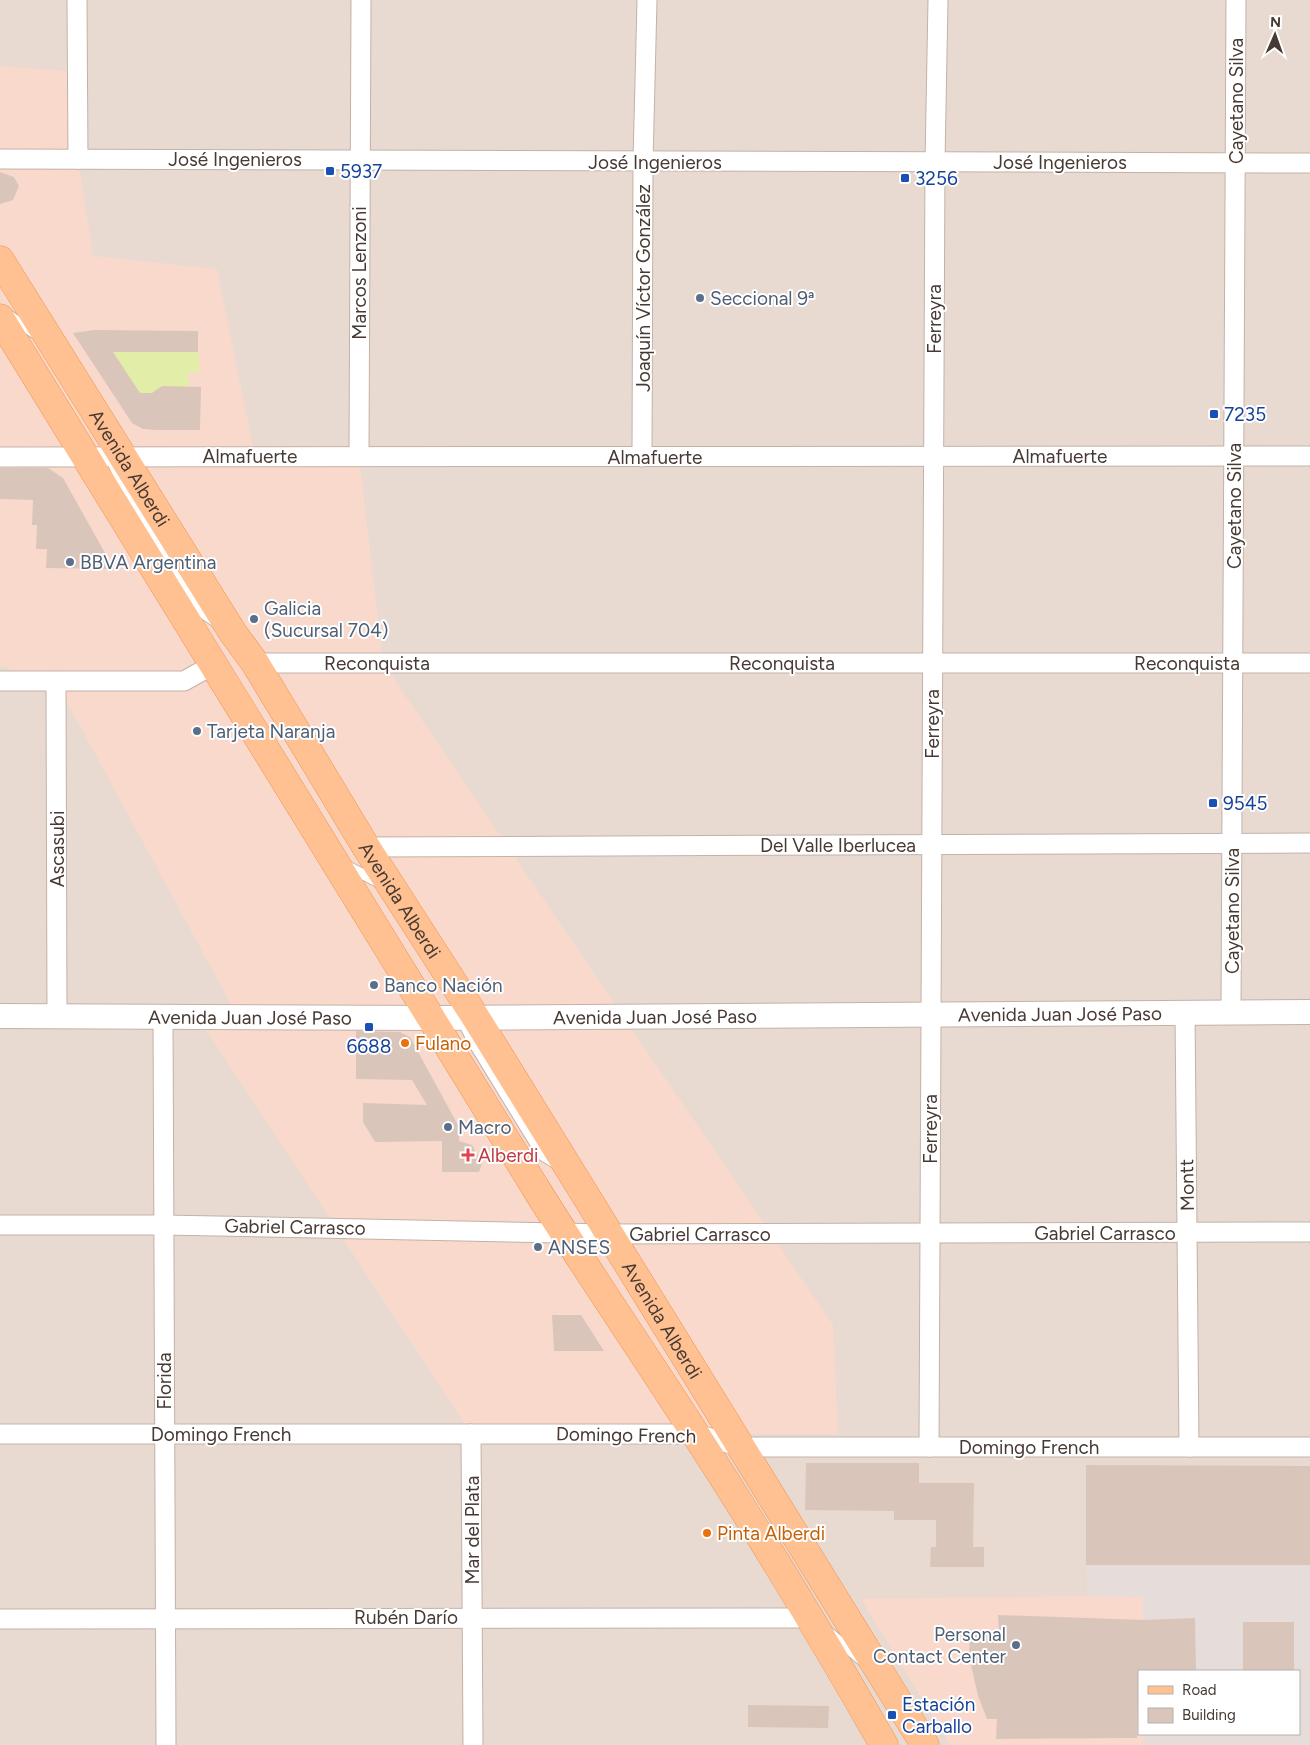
<svg xmlns="http://www.w3.org/2000/svg" width="1310" height="1745" font-family="Figtree,sans-serif">
	<rect width="100%" height="100%" fill="#f4eae4"/>
	<path fill="#e8dad1" fill-rule="evenodd" d="M0,0H1310V1745H0ZM1139,1671H1299V1734H1139Z"/>
	<g fill="#f9d9cc">
		<polygon points="0,66 77,72 78,159 93,256 217,269 255,456 359,455 383,663 833,1325 838,1434 471,1434 198,1017 238,1017 56,682 0,666"/>
		<polygon points="1087,1596 1143,1597 1143,1671 1139,1671 1139,1734 1144,1734 1144,1745 950,1745 861,1599"/>
	</g>
	<polygon fill="#e6dcd9" points="1086,1465 1310,1466 1310,1745 1144,1745 1144,1734 1299,1734 1299,1671 1143,1671 1143,1597 1087,1596"/>
	<polygon fill="#e2eda7" points="113,352 198,352 200,372 188,373 189,387 162,386 152,393 139,393"/>
	<g fill="#dac5bb">
		<polygon points="0,172 14,177 19,186 13,200 0,204"/>
		<polygon points="94,330 198,331 198,352 113,352 140,393 152,393 162,386 201,387 200,430 157,430 143,429 132,423 73,333"/>
		<polygon points="0,468 48,468 63,478 114,569 46,568 47,549 36,549 37,525 32,525 33,500 0,499"/>
		<polygon points="356,1031 400,1032 410,1037 459,1127 459,1141 472,1145 482,1163 479,1172 442,1172 442,1141 375,1142 363,1122 363,1103 427,1105 412,1080 356,1079"/>
		<polygon points="552,1315 581,1315 604,1351 554,1351"/>
		<polygon points="806,1463 919,1463 919,1483 974,1483 973,1547 984,1547 984,1567 930,1567 931,1547 936,1547 936,1520 894,1520 894,1511 805,1510"/>
		<polygon points="1086,1465 1310,1466 1310,1565 1086,1565"/>
		<polygon points="998,1615 1143,1620 1195,1618 1196,1671 1139,1671 1137,1738 996,1739 997,1719 987,1719 978,1696 969,1656 970,1635 999,1635"/>
		<rect x="1243" y="1622" width="51" height="49"/>
		<polygon points="748,1705 829,1706 828,1728 748,1727"/>
	</g>
	<g fill="none" stroke-linecap="round" stroke-linejoin="round">
		<defs>
			<g id="service">
				<polyline points="7,314 34,333"/>
				<polyline points="114,466 134,505 201,612 216,622"/>
				<polyline points="343,864 378,882"/>
				<polyline points="461,1018 474,1044 542,1155 558,1165"/>
				<polyline points="831,1634 860,1659"/>
			</g>
			<g id="minor">
				<polyline points="77,0 78,159"/>
				<polyline points="0,159 1310,163"/>
				<polyline points="359,455 361,0"/>
				<polyline points="0,457 1310,456"/>
				<polyline points="642,457 643,162 647,0"/>
				<polyline points="255,663 1310,663"/>
				<polyline points="0,681 184,681 211,666"/>
				<polyline points="56,682 57,1017"/>
				<polyline points="366,847 1310,843"/>
				<polyline points="1185,1012 1189,1447"/>
				<polyline points="1231,1012 1236,0"/>
				<polyline points="163,1017 166,1745"/>
				<polyline points="0,1225 164,1225 609,1234 1310,1232"/>
				<polyline points="0,1434 696,1434 742,1447 1310,1447"/>
				<polyline points="471,1434 473,1745"/>
				<polyline points="929,1447 935,162 938,0"/>
				<polyline points="0,1619 812,1618"/>
			</g>
			<g id="tertiary">
				<path id="s1" d="M0,1016L433,1018L1310,1012"/>
			</g>
			<g id="primary">
				<path id="s2" d="M0,260L233,633L255,663L366,847L476,1018L925,1745"/>
				<path d="M0,318C177,609 356,898 535,1187C587,1271 643,1352 696,1435C762,1537 824,1640 884,1745"/>
			</g>
		</defs>
		<use href="#service" stroke="#c3b2a8" stroke-width="12"/>
		<use href="#minor" stroke="#c3b2a8" stroke-width="21"/>
		<use href="#tertiary" stroke="#c3b2a8" stroke-width="26"/>
		<use href="#primary" stroke="#f19555" stroke-width="29"/>
		<use href="#service" stroke="#fff" stroke-width="10"/>
		<use href="#minor" stroke="#fff" stroke-width="19"/>
		<use href="#tertiary" stroke="#fff" stroke-width="24"/>
		<use href="#primary" stroke="#ffc191" stroke-width="28"/>
	</g>
	<g fill="#1a4fb4" stroke="#fff" stroke-width="2">
		<rect x="325" y="166" width="10" height="10" rx="2.5"/>
		<rect x="900" y="173" width="10" height="10" rx="2.5"/>
		<rect x="1209" y="409" width="10" height="10" rx="2.5"/>
		<rect x="1208" y="798" width="10" height="10" rx="2.5"/>
		<rect x="364" y="1022" width="10" height="10" rx="2.5"/>
		<rect x="887" y="1710" width="10" height="10" rx="2.5"/>
	</g>
	<g fill="#5c6f8a" stroke="#fff" stroke-width="2">
		<circle cx="700" cy="298" r="5"/>
		<circle cx="70" cy="562" r="5"/>
		<circle cx="254" cy="619" r="5"/>
		<circle cx="197" cy="731" r="5"/>
		<circle cx="374" cy="985" r="5"/>
		<circle cx="448" cy="1127" r="5"/>
		<circle cx="538" cy="1247" r="5"/>
		<circle cx="1016" cy="1645" r="5"/>
	</g>
	<g fill="#e8710a" stroke="#fff" stroke-width="2">
		<circle cx="405" cy="1043" r="5"/>
		<circle cx="707" cy="1533" r="5"/>
	</g>
	<path fill="#e0444e" stroke="#fff" stroke-width="2" d="M465.5 1147.5h5v5h5v5h-5v5h-5v-5h-5v-5h5z"/>
	<g text-anchor="middle" dominant-baseline="central" stroke-width="4" stroke-linejoin="round" paint-order="stroke">
		<g font-size="19" fill="#473933" stroke="#fff">
			<text transform="translate(1236 101) rotate(-90)">Cayetano Silva</text>
			<text x="235" y="159">José Ingenieros</text>
			<text x="655" y="162">José Ingenieros</text>
			<text x="1060" y="162">José Ingenieros</text>
			<text transform="translate(359 273) rotate(-90)">Marcos Lenzoni</text>
			<text transform="translate(643 288) rotate(-90)">Joaquín Víctor González</text>
			<text transform="translate(934 319) rotate(-90)">Ferreyra</text>
			<text x="250" y="456">Almafuerte</text>
			<text x="1060" y="456">Almafuerte</text>
			<text x="655" y="457">Almafuerte</text>
			<text stroke="none"><textPath href="#s2" startOffset="245">Avenida Alberdi</textPath></text>
			<text transform="translate(1234 506) rotate(-90)">Cayetano Silva</text>
			<text x="377" y="663">Reconquista</text>
			<text x="782" y="663">Reconquista</text>
			<text x="1187" y="663">Reconquista</text>
			<text transform="translate(932 724) rotate(-90)">Ferreyra</text>
			<text x="838" y="845">Del Valle Iberlucea</text>
			<text transform="translate(57 849) rotate(-90)">Ascasubi</text>
			<text stroke="none"><textPath href="#s2" startOffset="755">Avenida Alberdi</textPath></text>
			<text transform="translate(1232 911) rotate(-90)">Cayetano Silva</text>
			<text stroke="none"><textPath href="#s1" startOffset="1060">Avenida Juan José Paso</textPath></text>
			<text stroke="none"><textPath href="#s1" startOffset="655">Avenida Juan José Paso</textPath></text>
			<text stroke="none"><textPath href="#s1" startOffset="250">Avenida Juan José Paso</textPath></text>
			<text transform="translate(930 1129) rotate(-90)">Ferreyra</text>
			<text transform="translate(1187 1185) rotate(-91)">Montt</text>
			<text transform="translate(295 1227) rotate(1)">Gabriel Carrasco</text>
			<text x="1105" y="1233">Gabriel Carrasco</text>
			<text x="700" y="1234">Gabriel Carrasco</text>
			<text stroke="none"><textPath href="#s2" startOffset="1250">Avenida Alberdi</textPath></text>
			<text transform="translate(164 1381) rotate(-90)">Florida</text>
			<text x="221" y="1434">Domingo French</text>
			<text transform="translate(626 1435) rotate(1)">Domingo French</text>
			<text x="1029" y="1447">Domingo French</text>
			<text transform="translate(472 1530) rotate(-90)">Mar del Plata</text>
			<text x="406" y="1617">Rubén Darío</text>
		</g>
		<g font-size="19" fill="#164399" stroke="#fff" text-anchor="start">
			<text x="340" y="171">5937</text>
			<text x="915" y="178">3256</text>
			<text x="1224" y="414">7235</text>
			<text x="1223" y="803">9545</text>
			<text x="369" y="1046" text-anchor="middle">6688</text>
			<text x="902" y="1704">Estación<tspan x="902" dy="22">Carballo</tspan></text>
		</g>
		<g font-size="19" fill="#4e5e75" stroke="#fff" text-anchor="start">
			<text x="710" y="298">Seccional 9ª</text>
			<text x="80" y="562">BBVA Argentina</text>
			<text x="264" y="608">Galicia<tspan x="264" dy="22">(Sucursal 704)</tspan></text>
			<text x="207" y="731">Tarjeta Naranja</text>
			<text x="384" y="985">Banco Nación</text>
			<text x="458" y="1127">Macro</text>
			<text x="548" y="1247">ANSES</text>
			<text x="1006" y="1634" text-anchor="end">Personal<tspan x="1006" dy="22">Contact Center</tspan></text>
		</g>
		<g font-size="19" fill="#c56008" stroke="#fff" text-anchor="start">
			<text x="415" y="1043">Fulano</text>
			<text x="717" y="1533">Pinta Alberdi</text>
		</g>
		<g font-size="19" fill="#be3a42" stroke="#fff" text-anchor="start">
			<text x="478" y="1155">Alberdi</text>
		</g>
	</g>
	<rect x="1138" y="1670" width="162" height="65" fill="#ffffff" stroke="#b5b0ad"/>
	<rect x="1148" y="1686" width="25" height="8" fill="#ffc191" stroke="#b5b0ad"/>
	<text x="1182" y="1695" font-size="15" fill="#473933">Road</text>
	<rect x="1148" y="1708" width="25" height="15" fill="#dac5bb" stroke="#b5b0ad"/>
	<text x="1182" y="1720" font-size="15" fill="#473933">Building</text>
	<g transform="translate(1275 35) rotate(2)" stroke="#ffffff" stroke-width="4" paint-order="stroke">
	<path d="M0-4L9 19L0 12L-9 19Z" fill="#473933"/>
	<text y="-8" font-size="14" font-weight="bold" text-anchor="middle" fill="#473933">N</text>
	</g>
</svg>
